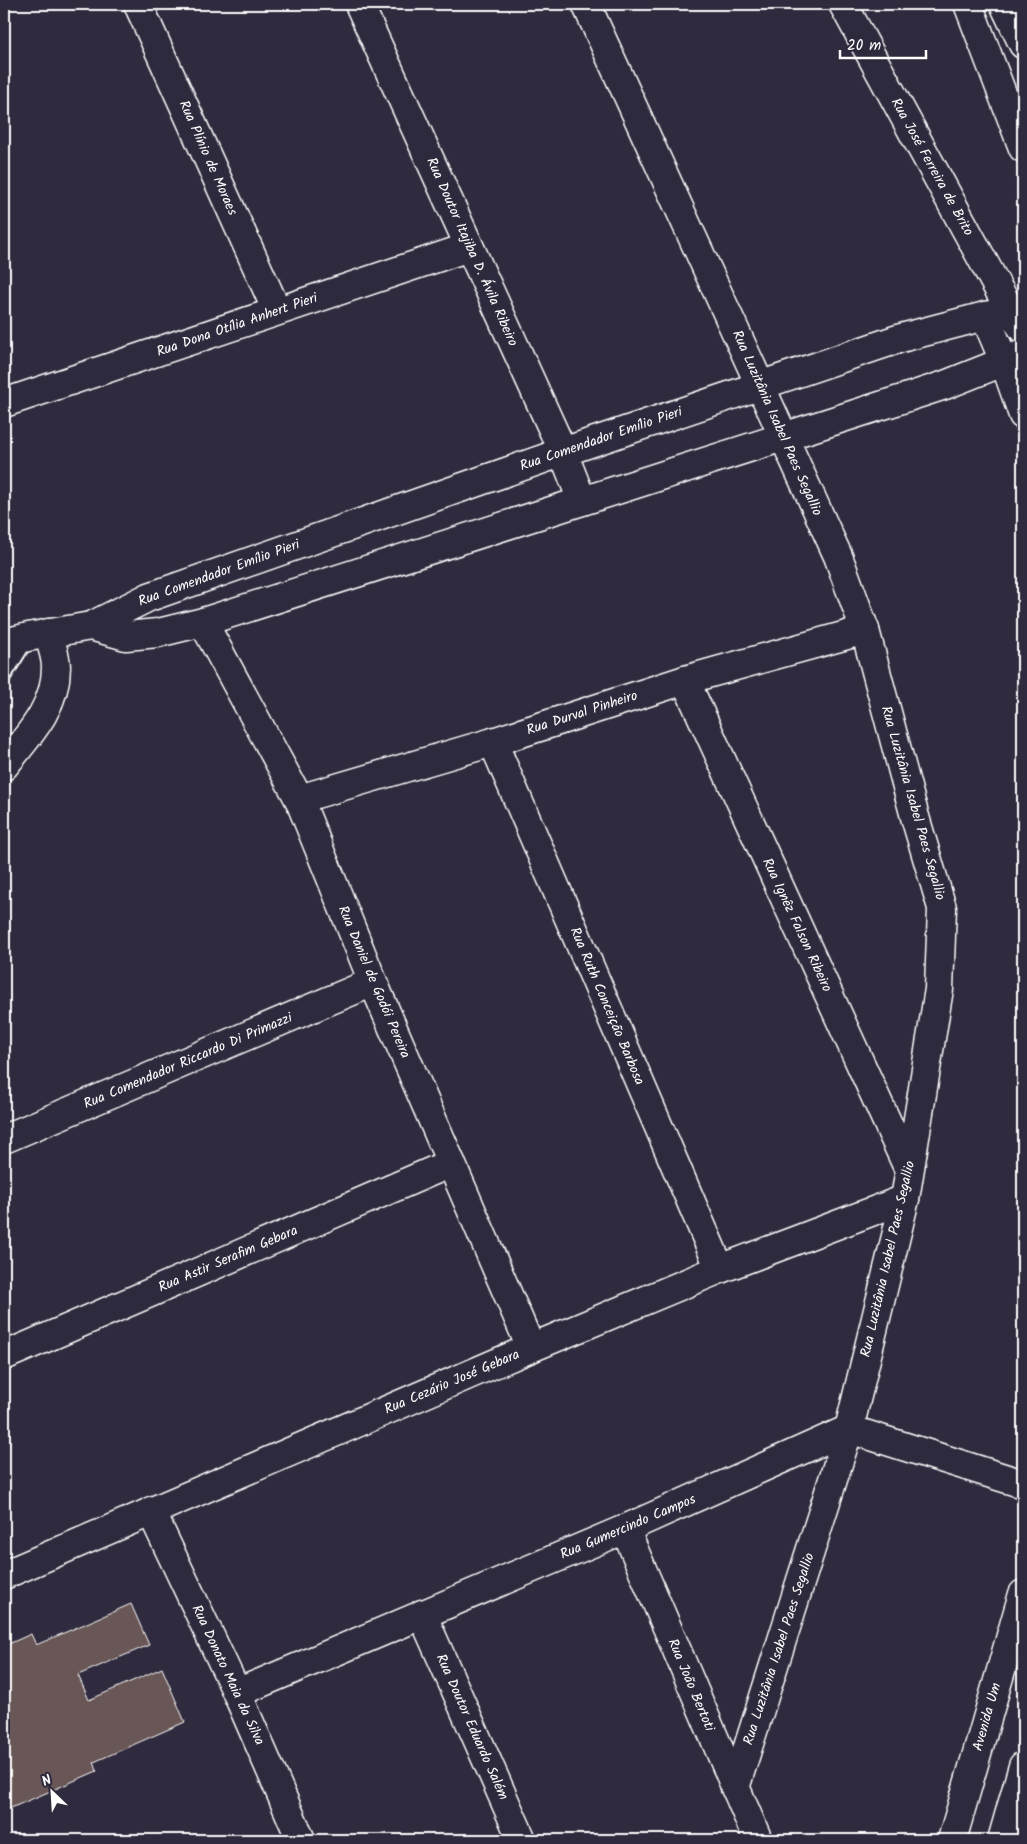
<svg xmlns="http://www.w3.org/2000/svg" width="1027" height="1844" font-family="Kalam,sans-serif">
	<rect width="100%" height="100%" fill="#2f2a3d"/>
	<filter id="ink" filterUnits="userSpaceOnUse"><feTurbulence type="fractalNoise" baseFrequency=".02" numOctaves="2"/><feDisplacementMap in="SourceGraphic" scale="10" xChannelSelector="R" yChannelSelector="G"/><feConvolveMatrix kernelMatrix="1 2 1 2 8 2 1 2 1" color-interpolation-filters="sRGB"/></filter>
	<g filter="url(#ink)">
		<polygon fill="#695757" stroke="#fff" points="131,1604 149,1645 78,1675 89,1700 162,1668 185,1722 94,1762 97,1771 4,1811 4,1646 31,1634 36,1645"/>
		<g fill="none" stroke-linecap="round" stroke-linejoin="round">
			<defs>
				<polyline id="service" points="4,675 27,638"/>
				<g id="minor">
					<polyline points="138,4 277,311"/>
					<polyline points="359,4 563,452 582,501"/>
					<polyline points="586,4 838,556 865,630 915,817 942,908 939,989 905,1199 849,1429 735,1788"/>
					<polyline points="1004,4 1023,44"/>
					<polyline points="985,316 1004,361 1023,415"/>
					<polyline points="4,403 469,247"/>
					<polyline points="203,622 299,799 373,982 531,1348"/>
					<polyline points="685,680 909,1170"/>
					<polyline points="493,742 720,1269"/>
					<path d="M4,766C28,736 56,708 56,667C56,656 51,644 48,633"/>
					<polyline points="299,799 493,742 685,680 865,630"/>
					<polyline points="4,1139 373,982"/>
					<polyline points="4,1356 451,1163"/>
					<polyline points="151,1511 237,1693 301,1840"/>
					<polyline points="625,1529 758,1840"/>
					<polyline points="4,1575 531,1348 720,1269 905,1199"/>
					<polyline points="422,1614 522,1840"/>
					<polyline points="237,1693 625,1529 849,1429 1023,1484"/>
					<polyline points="952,1840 1023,1594"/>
					<polyline points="1002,1840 1023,1766"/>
				</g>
				<g id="tertiary">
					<polyline points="91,626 126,636 158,633 203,622 899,400 945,385 1023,354"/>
					<polyline points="4,643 28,637 91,626 149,597 563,452 901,338 985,316 1023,309"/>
				</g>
				<g id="primary">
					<polyline points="843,4 1011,312 1023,329"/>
					<polyline points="968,4 1023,148"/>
				</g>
			</defs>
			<use href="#service" stroke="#fff" stroke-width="18"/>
			<use href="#minor" stroke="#fff" stroke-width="31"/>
			<use href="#tertiary" stroke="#fff" stroke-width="31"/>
			<use href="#primary" stroke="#fff" stroke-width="31"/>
			<use href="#service" stroke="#2f2a3d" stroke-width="14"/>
			<use href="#minor" stroke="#2f2a3d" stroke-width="28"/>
			<use href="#tertiary" stroke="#2f2a3d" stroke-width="28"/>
			<use href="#primary" stroke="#2f2a3d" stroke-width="28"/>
		</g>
	</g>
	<g text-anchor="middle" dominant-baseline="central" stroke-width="5" stroke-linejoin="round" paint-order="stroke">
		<g font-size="14" fill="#fff" stroke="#2f2a3d">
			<text transform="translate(208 158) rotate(66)">Rua Plínio de Moraes</text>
			<text transform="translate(932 167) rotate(61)">Rua José Ferreira de Brito</text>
			<text transform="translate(472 252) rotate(66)">Rua Doutor Itajiba D. Ávila Ribeiro</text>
			<text transform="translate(237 325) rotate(-19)">Rua Dona Otília Anhert Pieri</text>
			<text transform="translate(777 423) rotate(66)">Rua Luzitânia Isabel Paes Segallio</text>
			<text transform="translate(601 439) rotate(-19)">Rua Comendador Emílio Pieri</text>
			<text transform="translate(219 573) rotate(-20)">Rua Comendador Emílio Pieri</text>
			<text transform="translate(582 713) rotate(-18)">Rua Durval Pinheiro</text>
			<text transform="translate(913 803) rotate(74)">Rua Luzitânia Isabel Paes Segallio</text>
			<text transform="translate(797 925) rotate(65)">Rua Ignêz Falson Ribeiro</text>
			<text transform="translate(374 982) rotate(67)">Rua Daniel de Godói Pereira</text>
			<text transform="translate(607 1006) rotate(67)">Rua Ruth Conceição Barbosa</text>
			<text transform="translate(188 1061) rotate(-23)">Rua Comendador Riccardo Di Primazzi</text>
			<text transform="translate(228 1259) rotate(-23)">Rua Astir Serafim Gebara</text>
			<text transform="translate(888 1259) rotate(-77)">Rua Luzitânia Isabel Paes Segallio</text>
			<text transform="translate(452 1382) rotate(-23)">Rua Cezário José Gebara</text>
			<text transform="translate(628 1527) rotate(-23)">Rua Gumercindo Campos</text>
			<text transform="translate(779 1649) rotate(-72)">Rua Luzitânia Isabel Paes Segallio</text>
			<text transform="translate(228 1675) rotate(65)">Rua Donato Maia da Silva</text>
			<text transform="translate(691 1685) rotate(67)">Rua João Bertoti</text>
			<text transform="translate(987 1717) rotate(-74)">Avenida Um</text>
			<text transform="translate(472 1727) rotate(66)">Rua Doutor Eduardo Salém</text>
		</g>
	</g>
	<rect width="1027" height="1844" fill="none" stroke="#2f2a3d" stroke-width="20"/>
	<rect x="10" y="10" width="1007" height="1824" fill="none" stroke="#fff" stroke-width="2" filter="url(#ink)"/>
	<g transform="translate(52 1792) rotate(335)" stroke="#2f2a3d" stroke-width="4" paint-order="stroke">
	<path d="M0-4L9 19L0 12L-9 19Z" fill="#ffffff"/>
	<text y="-8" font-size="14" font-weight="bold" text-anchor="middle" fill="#ffffff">N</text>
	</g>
	<path d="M840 50v8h86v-8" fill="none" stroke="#ffffff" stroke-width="2.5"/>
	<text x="847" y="50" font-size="15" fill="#ffffff" stroke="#2f2a3d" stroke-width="4" paint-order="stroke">20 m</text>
</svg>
